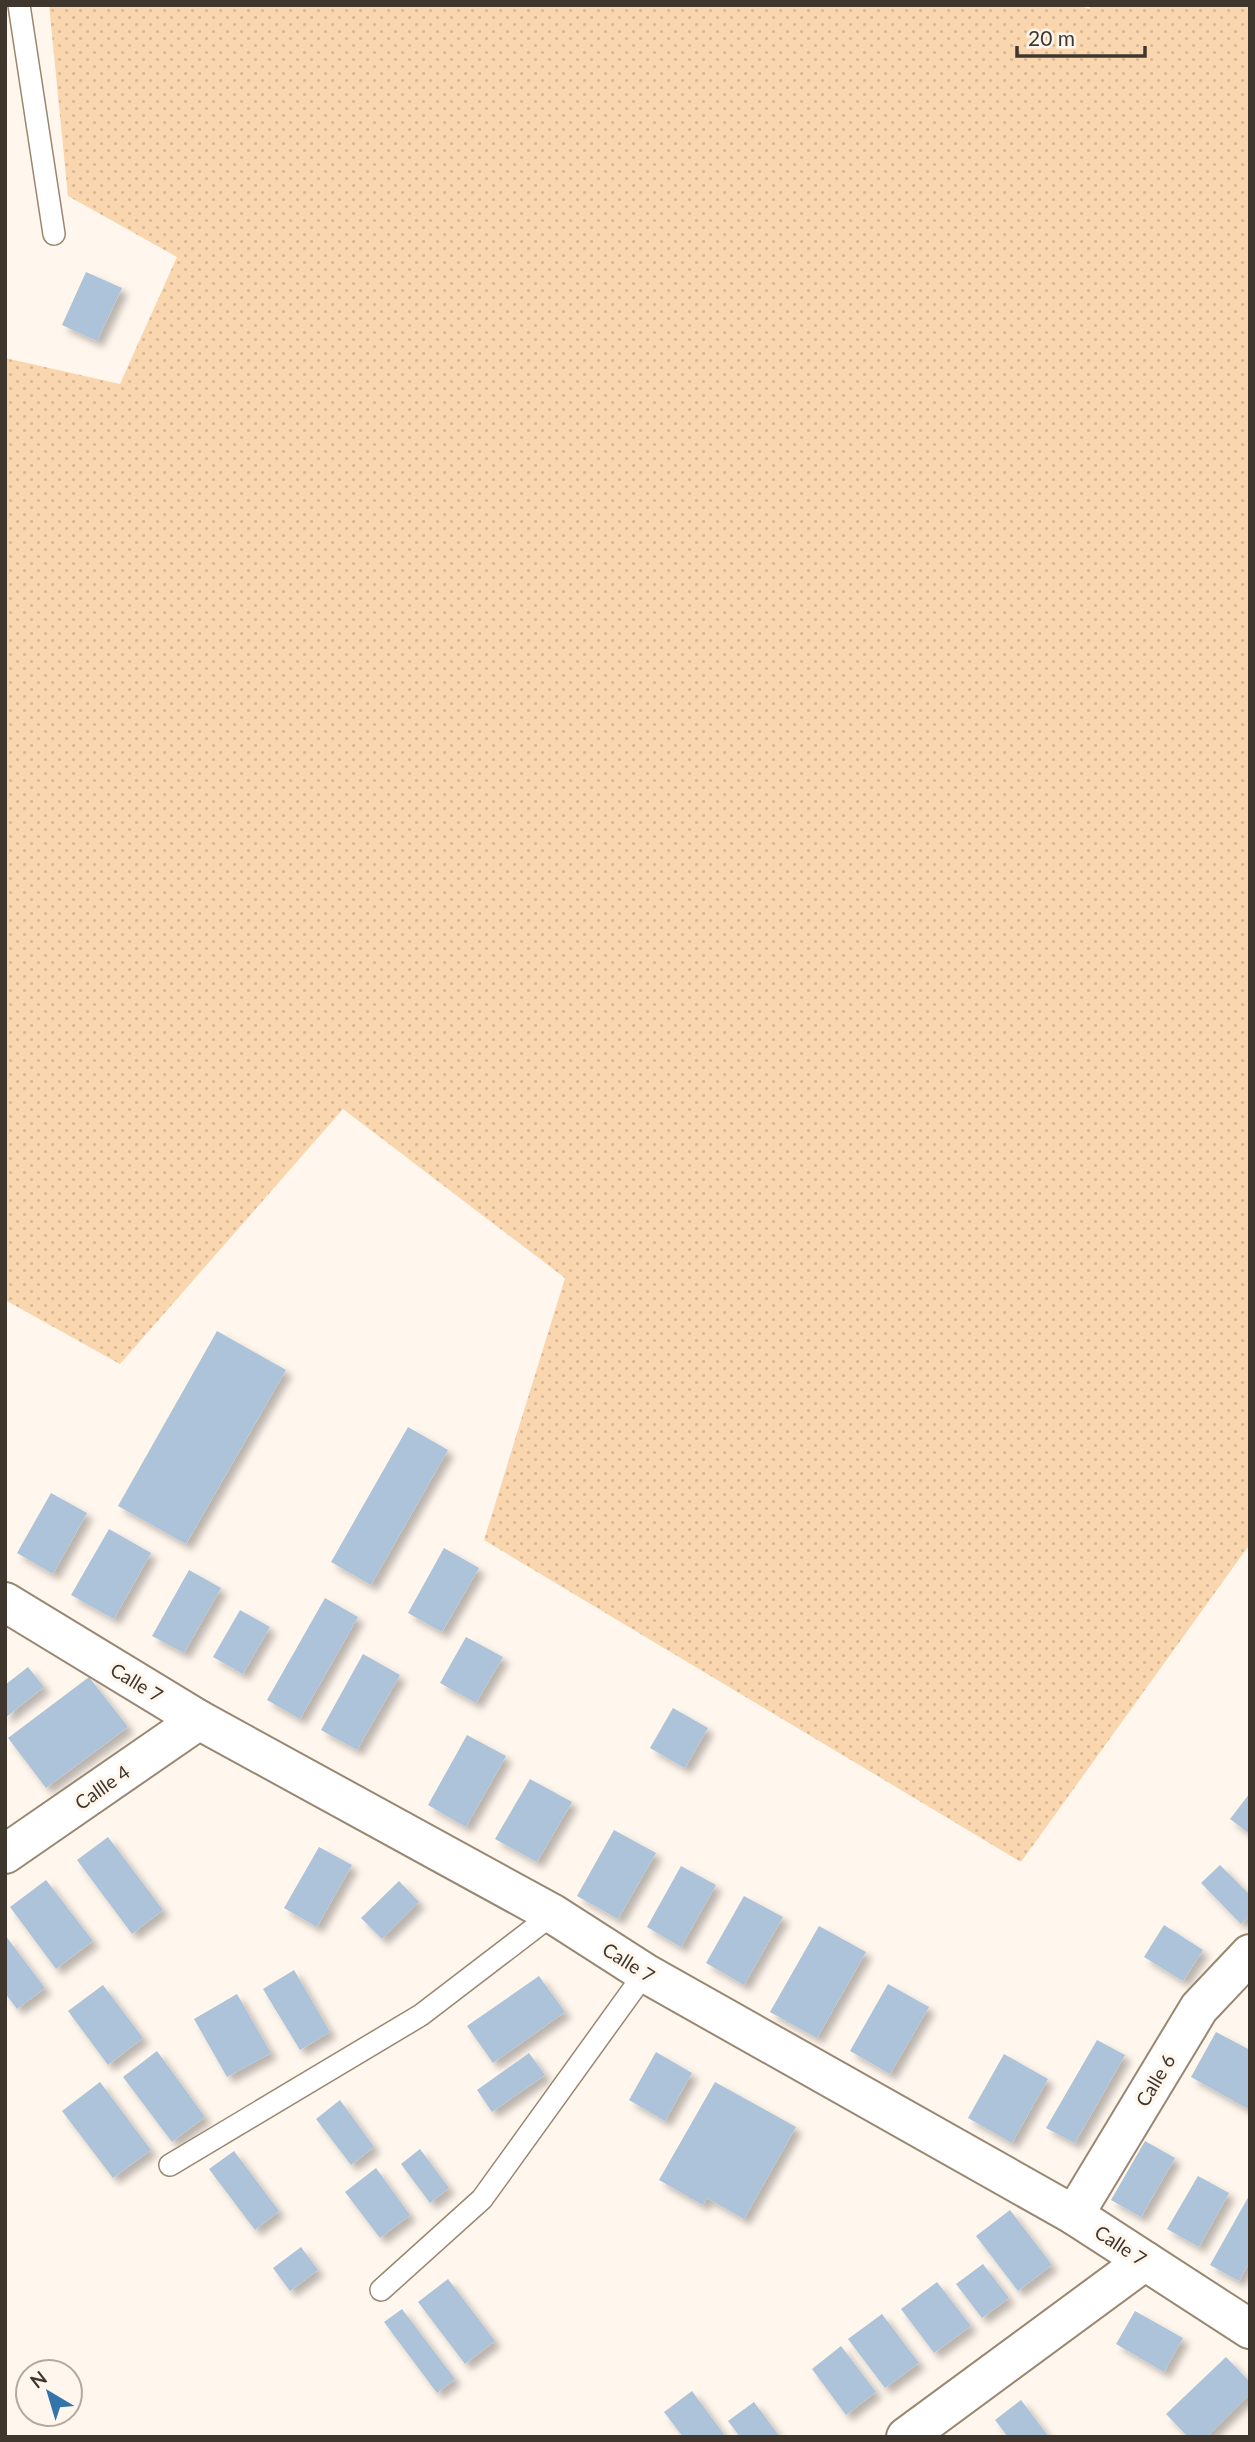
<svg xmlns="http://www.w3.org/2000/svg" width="1255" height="2442" font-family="Lato,sans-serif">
	<defs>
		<pattern id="garden-dots" width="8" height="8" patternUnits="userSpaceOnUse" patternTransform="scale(1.75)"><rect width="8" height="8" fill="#fad6ae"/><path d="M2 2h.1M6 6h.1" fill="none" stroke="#d7b896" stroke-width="1.8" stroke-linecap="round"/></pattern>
		<filter id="shadow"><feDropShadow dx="6" dy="6" stdDeviation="3.5" flood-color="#0004"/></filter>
	</defs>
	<rect width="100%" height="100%" fill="#fff6ed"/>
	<polygon fill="url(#garden-dots)" points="49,5 1076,5 1090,9 1090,5 1250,5 1250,1544 1021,1862 484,1540 565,1278 343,1109 120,1364 5,1300 5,358 120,384 177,257 68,196"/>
	<g fill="#acc3d9" filter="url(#shadow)">
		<polygon points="86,272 122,288 97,341 62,325"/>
		<polygon points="217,1331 286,1370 186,1544 118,1506"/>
		<polygon points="408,1427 448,1450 371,1585 331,1562"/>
		<polygon points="51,1493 87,1513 53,1574 17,1553"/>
		<polygon points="109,1529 151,1553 114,1619 71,1595"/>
		<polygon points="444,1548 479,1568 442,1632 408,1613"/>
		<polygon points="189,1570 221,1588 184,1653 152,1636"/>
		<polygon points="325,1598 358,1617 300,1719 267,1700"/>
		<polygon points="240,1610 270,1627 243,1674 213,1657"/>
		<polygon points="466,1637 503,1657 476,1703 440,1683"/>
		<polygon points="363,1654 400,1675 357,1750 321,1730"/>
		<polygon points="28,1667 44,1687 5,1718 5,1685"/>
		<polygon points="89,1677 128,1727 46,1788 8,1738"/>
		<polygon points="673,1708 708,1728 685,1768 650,1748"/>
		<polygon points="467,1735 506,1756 466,1827 428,1805"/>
		<polygon points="530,1779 572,1802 537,1862 495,1839"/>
		<polygon points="1250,1793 1250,1834 1230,1819"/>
		<polygon points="614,1830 656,1853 618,1919 577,1896"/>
		<polygon points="108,1837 163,1910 132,1934 77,1860"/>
		<polygon points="319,1847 352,1865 317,1927 284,1908"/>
		<polygon points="1220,1865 1250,1895 1250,1916 1241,1924 1201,1883"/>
		<polygon points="681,1866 716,1885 681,1947 647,1927"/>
		<polygon points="46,1880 93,1941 56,1969 10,1907"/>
		<polygon points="399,1881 419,1902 382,1939 361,1918"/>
		<polygon points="744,1896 783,1917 744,1985 706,1963"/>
		<polygon points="1164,1925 1203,1950 1183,1981 1144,1957"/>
		<polygon points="819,1926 866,1952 817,2038 770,2012"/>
		<polygon points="5,1935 45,1988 17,2009 5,1993"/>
		<polygon points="294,1970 330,2032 300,2050 263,1989"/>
		<polygon points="539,1976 565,2012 493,2063 467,2026"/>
		<polygon points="888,1984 929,2007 890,2074 850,2051"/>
		<polygon points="103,1985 143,2038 108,2065 68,2011"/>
		<polygon points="237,1994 271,2053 227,2077 194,2019"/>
		<polygon points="1216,2032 1250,2050 1250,2110 1191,2077"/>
		<polygon points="1097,2040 1125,2055 1075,2143 1046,2128"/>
		<polygon points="157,2051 205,2117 172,2142 123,2077"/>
		<polygon points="656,2052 692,2073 665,2121 629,2100"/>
		<polygon points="529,2053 545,2075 492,2112 477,2090"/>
		<polygon points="1004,2054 1048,2079 1012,2143 968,2118"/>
		<polygon points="100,2082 151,2150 113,2178 62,2111"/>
		<polygon points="715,2082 796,2127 744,2219 707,2198 703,2205 659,2180"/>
		<polygon points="340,2100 374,2147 351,2165 316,2119"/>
		<polygon points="1145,2141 1175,2158 1141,2217 1111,2200"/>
		<polygon points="420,2149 449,2188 430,2203 401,2164"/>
		<polygon points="234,2151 279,2211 255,2230 209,2169"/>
		<polygon points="376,2168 410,2215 380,2238 345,2192"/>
		<polygon points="1198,2176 1229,2193 1199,2247 1167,2229"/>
		<polygon points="1250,2194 1250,2261 1239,2281 1210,2265"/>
		<polygon points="1010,2210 1052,2265 1018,2291 976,2236"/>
		<polygon points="301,2247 318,2270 290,2291 273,2268"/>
		<polygon points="983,2264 1009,2298 982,2318 956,2284"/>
		<polygon points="448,2279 495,2341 465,2364 418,2302"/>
		<polygon points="937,2282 971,2326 934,2353 901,2309"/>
		<polygon points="402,2309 455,2379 437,2393 384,2322"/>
		<polygon points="1135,2311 1183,2338 1164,2372 1116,2344"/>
		<polygon points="882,2314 919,2363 885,2388 848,2339"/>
		<polygon points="841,2346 876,2392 846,2415 812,2369"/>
		<polygon points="1226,2357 1250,2382 1250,2394 1207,2437 1188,2437 1166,2414"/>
		<polygon points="692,2391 726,2437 683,2437 664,2412"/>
		<polygon points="1021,2400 1049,2437 1008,2437 995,2420"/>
		<polygon points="754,2402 780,2437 740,2437 728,2421"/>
	</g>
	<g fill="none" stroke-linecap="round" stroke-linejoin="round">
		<defs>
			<g id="service">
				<polyline points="19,5 54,234"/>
				<polyline points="170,2165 421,2015 553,1914"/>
				<polyline points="381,2290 482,2199 645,1973"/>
			</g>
			<g id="minor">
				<polyline points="5,1602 199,1720 553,1914 645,1973 1074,2215 1250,2329"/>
				<polyline points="5,1854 199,1720"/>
				<polyline points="1074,2215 1199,2008 1250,1954"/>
				<polyline points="906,2437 1145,2261"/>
			</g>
		</defs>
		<use href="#service" stroke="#9a8771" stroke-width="24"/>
		<use href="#minor" stroke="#9a8771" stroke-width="42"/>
		<use href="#service" stroke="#fff" stroke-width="21"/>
		<use href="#minor" stroke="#fff" stroke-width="38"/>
	</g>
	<g text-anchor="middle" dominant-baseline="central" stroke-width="7" stroke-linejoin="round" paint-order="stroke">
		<g font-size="19" fill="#3f372e" stroke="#fff6ed">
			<text transform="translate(137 1682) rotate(31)">Calle 7</text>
			<text transform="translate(102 1787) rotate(-35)">Callle 4</text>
			<text transform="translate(629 1962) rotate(32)">Calle 7</text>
			<text transform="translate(1155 2080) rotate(-59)">Calle 6</text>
			<text transform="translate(1121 2245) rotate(33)">Calle 7</text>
		</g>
	</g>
	<rect width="1255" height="2442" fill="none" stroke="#3f372e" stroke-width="14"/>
	<g transform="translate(49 2393) rotate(322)"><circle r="33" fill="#fff6ed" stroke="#b2aaa1" stroke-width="2"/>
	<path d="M0-5L12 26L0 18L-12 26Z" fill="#3374ab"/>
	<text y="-10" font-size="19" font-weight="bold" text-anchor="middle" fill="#3f372e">N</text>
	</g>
	<path d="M1017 46v10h128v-10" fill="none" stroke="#3f372e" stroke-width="3.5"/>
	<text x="1028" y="46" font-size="21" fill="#3f372e" stroke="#fff6ed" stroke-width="5" paint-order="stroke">20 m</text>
</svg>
